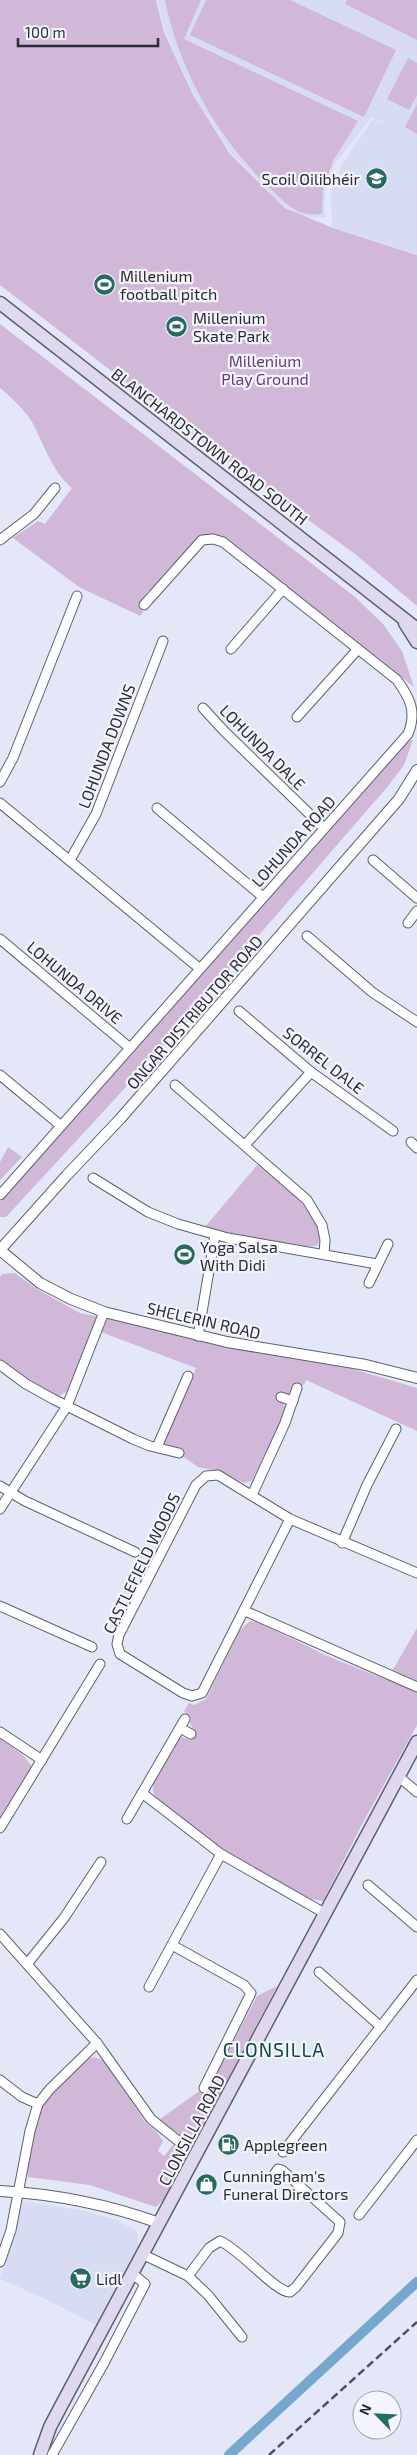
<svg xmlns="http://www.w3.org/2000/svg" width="417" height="2455" font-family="'Exo 2',sans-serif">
	<rect width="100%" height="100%" fill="#e3e7f8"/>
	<g fill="#d7dbf4">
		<polygon points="157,0 417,0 417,254 332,227 331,190 341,166 373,119 387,125 372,117 335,163 325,189 325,218 305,217 285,207 230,152 192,92 165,31"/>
		<polygon points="21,2201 80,2210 117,2220 136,2231 138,2235 138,2251 96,2325 43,2298 0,2279 19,2218"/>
	</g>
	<g fill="#d1b8d9">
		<polygon points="0,0 156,0 164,32 192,93 230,154 285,208 333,228 417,255 417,606 355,554 241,471 0,285"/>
		<path d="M165,0H201L184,39L358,121L333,161L323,189L322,214C317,214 309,215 303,213C290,209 279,197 270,188C217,138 179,70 165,0Z"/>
		<polygon points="206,0 290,0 396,50 364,117 190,35"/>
		<polygon points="347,0 417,0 417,40 345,4"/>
		<polygon points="408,58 417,63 417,95 409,110 387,99"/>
		<polygon points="417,104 417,134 405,127"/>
		<path d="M0,324L355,597L383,624L402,651L414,687L217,535L203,536L152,591L149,590L138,605L143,612L140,616L79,587L13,538L38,521L45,524L72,488C51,470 45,446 32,422C24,409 12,398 0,388Z"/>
		<polygon points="413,740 404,765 389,785 149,1062 6,1217 0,1217 0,1202 373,779 407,742"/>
		<polygon points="8,1147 22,1157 0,1180 0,1162"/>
		<path d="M258,1164C275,1179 330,1218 318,1245C303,1252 225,1232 205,1227Z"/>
		<path d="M15,1273L35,1288L80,1313L140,1325L214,1344L343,1366L417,1388V1431L306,1380L304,1385H295L289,1394L281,1393L277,1400L283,1403L286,1409L252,1481L244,1483L219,1471L198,1467L164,1443L196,1368L93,1329L69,1390L59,1396C37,1391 16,1373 0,1359V1277L2,1274Z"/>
		<path d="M250,1621L258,1622L327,1656L387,1680L417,1628V1725L361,1826L323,1901L311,1899L229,1853L158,1801C142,1785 168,1757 177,1741L181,1737L191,1740L195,1732C189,1725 190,1717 184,1711L189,1703L194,1705L206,1699L240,1630Z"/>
		<polygon points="0,1738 23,1755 32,1767 0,1821"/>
		<polygon points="277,1986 197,2137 181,2139 159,2123 160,2119 201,2090 206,2094 257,1996"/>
		<path d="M94,2057L103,2060L146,2123L156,2131L163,2141L158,2151L164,2156L174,2144L193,2141L164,2199L156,2207L90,2185L28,2177C25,2163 31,2132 36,2119C43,2101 76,2060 94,2057Z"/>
	</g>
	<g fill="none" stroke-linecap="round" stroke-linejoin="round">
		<polyline stroke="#75a8cb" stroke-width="10" points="229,2455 417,2282"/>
		<defs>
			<g id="minor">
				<polyline points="0,540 34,514 55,488"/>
				<polyline points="231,649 283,589"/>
				<polyline points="203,708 224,731 324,828"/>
				<polyline points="297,717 358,649"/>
				<polyline points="0,782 13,758 77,596"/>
				<polyline points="0,803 199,968"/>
				<polyline points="157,808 263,897"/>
				<polyline points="70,860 96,814 163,641"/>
				<polyline points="373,860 417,898"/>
				<polyline points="408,923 417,911"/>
				<polyline points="307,936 372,992 417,1022"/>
				<polyline points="0,939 130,1048"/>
				<polyline points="239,1011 311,1072 393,1131"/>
				<polyline points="0,1075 60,1125"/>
				<polyline points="175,1085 307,1200 322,1225 325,1240 324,1254"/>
				<polyline points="411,1142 417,1148"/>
				<polyline points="245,1145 311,1072"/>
				<polyline points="93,1178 148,1212 178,1224 228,1238 377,1264"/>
				<path d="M0,1195L408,734C417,712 410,698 397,680L223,542L213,539L202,540L144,605"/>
				<polyline points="369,1283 388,1244"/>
				<polyline points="198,1336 215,1235"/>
				<polyline points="0,1365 26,1384 53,1399 133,1439 150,1446 179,1453"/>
				<polyline points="281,1397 293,1401"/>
				<polyline points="157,1447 188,1376"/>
				<polyline points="0,1486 25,1501 135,1552"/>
				<polyline points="252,1495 285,1423 297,1388"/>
				<polyline points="0,1509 67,1406 104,1312"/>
				<polyline points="290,1519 202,1693 192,1696 183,1693 120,1654 117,1644 119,1635 196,1485 206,1476 218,1475 290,1519 417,1573"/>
				<polyline points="342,1543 367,1485 396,1429"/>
				<polyline points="0,1606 92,1647"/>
				<polyline points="245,1611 417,1687"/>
				<polyline points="180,1728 191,1734"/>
				<polyline points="0,1732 42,1760"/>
				<polyline points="398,1776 417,1792"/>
				<polyline points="142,1793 221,1854 326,1914"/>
				<polyline points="127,1819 185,1719"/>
				<polyline points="0,1828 100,1664"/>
				<polyline points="368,1885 417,1927"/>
				<polyline points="0,1934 97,2043 151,2119 177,2140"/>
				<polyline points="172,1945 244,1985 251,1993 204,2088"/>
				<polyline points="27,1964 64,1918 101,1862"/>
				<polyline points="319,1972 381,2027"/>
				<polyline points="149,1987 221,1854"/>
				<polyline points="0,2080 22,2097 38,2104"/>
				<polyline points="283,2152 417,1980"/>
				<polyline points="359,2215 417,2140"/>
				<polyline points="144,2255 188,2276 208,2295 242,2337"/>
				<polyline points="0,2262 11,2230 30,2131 38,2104 50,2089 97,2043"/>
				<path d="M188,2276L209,2248L220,2241C241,2250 276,2293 290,2292L296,2287L338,2233L340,2222L282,2170L278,2169L273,2176"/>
				<polyline points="52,2455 104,2363 145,2284 133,2274"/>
			</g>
			<g id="tertiary">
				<polyline points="0,1250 67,1175 120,1119 399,799 417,770"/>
				<polyline points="0,1250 40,1283 71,1299 104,1312 227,1342 366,1365 417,1378"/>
				<path d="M0,2191C55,2194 107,2204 159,2223"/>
			</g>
			<g id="secondary">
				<polyline points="0,303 417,629"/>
				<polyline points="405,623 417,642"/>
				<polyline points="40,2455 50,2427 61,2406 417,1742"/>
			</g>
		</defs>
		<use href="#minor" stroke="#5d606f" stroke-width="11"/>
		<use href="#tertiary" stroke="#5d606f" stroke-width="12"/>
		<use href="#secondary" stroke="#5d606f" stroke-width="15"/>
		<use href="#minor" stroke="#fff" stroke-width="9"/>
		<use href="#tertiary" stroke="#fff" stroke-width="10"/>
		<use href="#secondary" stroke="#dfd8ef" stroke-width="12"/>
		<polyline stroke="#50515a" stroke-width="2.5" stroke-dasharray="8 4" stroke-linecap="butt" points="269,2455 417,2322"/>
	</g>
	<defs>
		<symbol id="school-disc" viewBox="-11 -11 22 22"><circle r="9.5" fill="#266b5e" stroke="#f3f4fc"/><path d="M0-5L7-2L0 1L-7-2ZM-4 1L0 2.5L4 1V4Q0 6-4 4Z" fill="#fff"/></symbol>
		<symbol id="stadium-disc" viewBox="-11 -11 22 22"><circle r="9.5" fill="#266b5e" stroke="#f3f4fc"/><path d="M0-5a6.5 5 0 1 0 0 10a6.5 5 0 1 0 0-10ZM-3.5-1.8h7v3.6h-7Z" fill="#fff"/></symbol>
		<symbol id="fuel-disc" viewBox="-11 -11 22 22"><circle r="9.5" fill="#266b5e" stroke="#f3f4fc"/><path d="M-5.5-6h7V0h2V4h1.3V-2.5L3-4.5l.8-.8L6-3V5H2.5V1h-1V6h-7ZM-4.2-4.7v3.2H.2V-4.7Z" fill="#fff"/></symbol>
		<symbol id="shop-disc" viewBox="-11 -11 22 22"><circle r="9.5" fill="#266b5e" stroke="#f3f4fc"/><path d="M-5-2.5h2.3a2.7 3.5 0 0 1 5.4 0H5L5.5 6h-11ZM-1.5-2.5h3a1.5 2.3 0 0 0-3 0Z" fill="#fff"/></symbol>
		<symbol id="supermarket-disc" viewBox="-11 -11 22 22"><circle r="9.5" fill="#266b5e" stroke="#f3f4fc"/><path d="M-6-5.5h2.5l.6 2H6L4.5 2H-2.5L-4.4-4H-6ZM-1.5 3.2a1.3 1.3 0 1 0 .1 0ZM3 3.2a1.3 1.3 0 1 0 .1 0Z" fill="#fff"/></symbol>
	</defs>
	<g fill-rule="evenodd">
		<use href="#school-disc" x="364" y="166" width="25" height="25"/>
		<use href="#stadium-disc" x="92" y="272" width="25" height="25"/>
		<use href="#stadium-disc" x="164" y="314" width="25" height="25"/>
		<use href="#stadium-disc" x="172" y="1242" width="25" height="25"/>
		<use href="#fuel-disc" x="216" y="2132" width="25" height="25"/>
		<use href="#shop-disc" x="194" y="2172" width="25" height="25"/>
		<use href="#supermarket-disc" x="68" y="2266" width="25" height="25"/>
	</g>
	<g text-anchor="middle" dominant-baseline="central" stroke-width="4.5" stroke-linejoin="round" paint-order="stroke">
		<g font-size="16" fill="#2b2c32" stroke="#f3f4fc" text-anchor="start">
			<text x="360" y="178" text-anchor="end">Scoil Oilibhéir</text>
			<text x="120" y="275">Millenium<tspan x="120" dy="18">football pitch</tspan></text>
			<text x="193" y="317">Millenium<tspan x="193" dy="18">Skate Park</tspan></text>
			<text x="200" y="1246">Yoga Salsa<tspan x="200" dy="18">With Didi</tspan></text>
			<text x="244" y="2144">Applegreen</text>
			<text x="223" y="2175">Cunningham's<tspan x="223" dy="18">Funeral Directors</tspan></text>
			<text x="96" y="2278">Lidl</text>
		</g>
		<g font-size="16" fill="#683d77" stroke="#f3f4fc">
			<text x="265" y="360">Millenium<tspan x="265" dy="18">Play Ground</tspan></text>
		</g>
		<g font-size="16" fill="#2b2c32" stroke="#f3f4fc">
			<text transform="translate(210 446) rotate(38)">BLANCHARDSTOWN ROAD SOUTH</text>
			<text transform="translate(106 746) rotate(-69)">LOHUNDA DOWNS</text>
			<text transform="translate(263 747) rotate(45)">LOHUNDA DALE</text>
			<text transform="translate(293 841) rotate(-48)">LOHUNDA ROAD</text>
			<text transform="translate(75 982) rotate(40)">LOHUNDA DRIVE</text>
			<text transform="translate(194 1012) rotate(-49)">ONGAR DISTRIBUTOR ROAD</text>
			<text transform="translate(324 1060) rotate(38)">SORREL DALE</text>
			<text transform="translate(204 1320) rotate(13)">SHELERIN ROAD</text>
			<text transform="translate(141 1563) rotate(-64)">CASTLEFIELD WOODS</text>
			<text transform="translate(191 2130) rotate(-62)">CLONSILLA ROAD</text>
		</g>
		<g font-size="19" letter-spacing="1" fill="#0e483f" stroke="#f3f4fc">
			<text x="274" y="2049">CLONSILLA</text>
		</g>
	</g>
	<g transform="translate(377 2415) rotate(294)"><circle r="24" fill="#f3f4fc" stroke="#a3a4ab"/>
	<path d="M0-4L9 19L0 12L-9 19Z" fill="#266b5e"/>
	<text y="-8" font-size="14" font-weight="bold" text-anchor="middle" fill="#2b2c32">N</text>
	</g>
	<path d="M18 38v8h140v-8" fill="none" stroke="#2b2c32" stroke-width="2.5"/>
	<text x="25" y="38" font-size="15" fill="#2b2c32" stroke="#f3f4fc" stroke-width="4" paint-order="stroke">100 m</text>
</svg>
